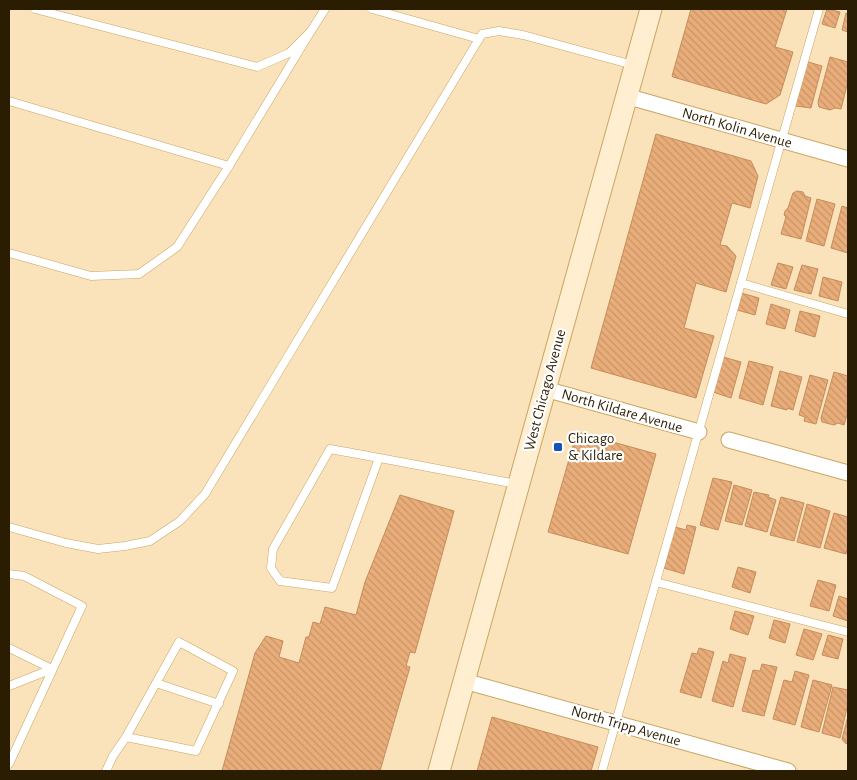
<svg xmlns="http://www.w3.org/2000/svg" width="857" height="780" font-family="'Alegreya Sans',sans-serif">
	<defs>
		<pattern id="building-back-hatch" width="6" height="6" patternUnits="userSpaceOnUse" patternTransform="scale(1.25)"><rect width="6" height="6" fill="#e9ad7a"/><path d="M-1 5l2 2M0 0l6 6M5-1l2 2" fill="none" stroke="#c89468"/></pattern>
	</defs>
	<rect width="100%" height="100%" fill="#fae2ba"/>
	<g fill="url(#building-back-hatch)" stroke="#c68c59">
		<polygon points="691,9 787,9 775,47 793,52 780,95 766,104 673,77 672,76"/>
		<polygon points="827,9 840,12 835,28 822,24"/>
		<polygon points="846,13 848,14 848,32 842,30"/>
		<polygon points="830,57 848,62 848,81 841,109 835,108 830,110 819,107 818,102"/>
		<polygon points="805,61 822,66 811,108 796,106 794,102"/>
		<polygon points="656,134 751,161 758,176 750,208 732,203 720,245 727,246 736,256 726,292 696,283 684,328 714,336 696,398 591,368"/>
		<polygon points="797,191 803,192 805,196 811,198 801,239 781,234 786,217 784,215 785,211 788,208 793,193"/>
		<polygon points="817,199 835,204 824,246 806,241"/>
		<polygon points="842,206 848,208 848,253 831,248"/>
		<polygon points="778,263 793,267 786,289 771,285"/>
		<polygon points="802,265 818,269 811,294 794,290"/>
		<polygon points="823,277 842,282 838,301 819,296"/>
		<polygon points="741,293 759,298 755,315 737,310"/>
		<polygon points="771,304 790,310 785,329 766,324"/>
		<polygon points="800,311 820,316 815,337 795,331"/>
		<polygon points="723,357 741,362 731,398 713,392"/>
		<polygon points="749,361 773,367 763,405 739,398"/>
		<polygon points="780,371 802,377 793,410 787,408 787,410 771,406"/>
		<polygon points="834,372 848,376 848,411 844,425 838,423 834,425 822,422 821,418"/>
		<polygon points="810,375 828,380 816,424 804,421 805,417 799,415"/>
		<polygon points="577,432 656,454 628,554 548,532"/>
		<polygon points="713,478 732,482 718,530 700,525"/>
		<polygon points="734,485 752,490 742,525 725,521"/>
		<polygon points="754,492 769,495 768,497 776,500 767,532 745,526"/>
		<polygon points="400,495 454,511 415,653 410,652 406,666 410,667 380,771 222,771 255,653 266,636 283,641 279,657 299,663 306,637 309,637 313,622 320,624 325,607 356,615 365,582"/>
		<polygon points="781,497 804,503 794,541 770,535"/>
		<polygon points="807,504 830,511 820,548 797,542"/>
		<polygon points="834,513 848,517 848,544 846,554 824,548"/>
		<polygon points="687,525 696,527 684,574 664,568 675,527 686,530"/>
		<polygon points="738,567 756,572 750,593 732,587"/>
		<polygon points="818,580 836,585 829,611 810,606"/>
		<polygon points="839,596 848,599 848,621 833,616"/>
		<polygon points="735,611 754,616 748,635 730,629"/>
		<polygon points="774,620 790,624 785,643 769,638"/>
		<polygon points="804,629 822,634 813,660 796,655"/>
		<polygon points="828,635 843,639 838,659 822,655"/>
		<polygon points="699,648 714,652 701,698 680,692 692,653 697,654"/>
		<polygon points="730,654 746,658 733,707 712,701 723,661 728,663"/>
		<polygon points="762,664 777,667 764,716 742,711 753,670 760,671"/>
		<polygon points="795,671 809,675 795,725 773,719 784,680 792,682"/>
		<polygon points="813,680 832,685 819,732 801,727"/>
		<polygon points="833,687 848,690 848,703 840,738 822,733"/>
		<polygon points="848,716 848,744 845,743 842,739"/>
		<polygon points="492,717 598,747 591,771 477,771"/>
	</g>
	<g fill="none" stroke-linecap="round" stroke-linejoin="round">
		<defs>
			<g id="lane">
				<polyline points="35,9 257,67 289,53 311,31 325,9"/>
				<polyline points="372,9 479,39"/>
				<polyline points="9,101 229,166"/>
				<polyline points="9,253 91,276 139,274 177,247 229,166 311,31"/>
				<polyline points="741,283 848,314"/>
				<path d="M379,458L332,588L280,581L271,568L273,549L330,449C392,460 454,472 516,484"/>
				<polyline points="9,527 66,543 98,549 125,546 150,541 180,521 205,494 482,34 499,31 523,35 633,65"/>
				<polyline points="9,574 24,576 82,606 9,764"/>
				<polyline points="656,582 848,632"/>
				<polyline points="9,648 52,669"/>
				<polyline points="156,683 219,704"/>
				<polyline points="9,686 52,669"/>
				<polyline points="106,771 113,756 126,737 179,642 233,671 196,751 126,737"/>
				<polyline points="602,771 819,9"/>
			</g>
			<g id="street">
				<polyline points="626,96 848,159"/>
				<polyline points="545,389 699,432"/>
				<polyline points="729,440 848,473"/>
				<polyline points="464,681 788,771"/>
			</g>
			<polyline id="secondary" points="439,771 651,9"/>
		</defs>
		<use href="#lane" stroke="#cba561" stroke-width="9"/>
		<use href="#street" stroke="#cba561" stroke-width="17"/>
		<use href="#secondary" stroke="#cba561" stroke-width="23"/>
		<use href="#lane" stroke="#fff" stroke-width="8"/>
		<use href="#street" stroke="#fff" stroke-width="15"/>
		<use href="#secondary" stroke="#ffeed0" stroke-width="21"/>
	</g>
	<rect fill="#1653bf" stroke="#fff" stroke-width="2" x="553" y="442" width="10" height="10" rx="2.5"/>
	<g text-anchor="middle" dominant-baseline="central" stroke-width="4.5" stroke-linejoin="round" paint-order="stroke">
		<g font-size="15" fill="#2b1d01" stroke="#fff">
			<text transform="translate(737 128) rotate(16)">North Kolin Avenue</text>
			<text transform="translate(545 390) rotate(-75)">West Chicago Avenue</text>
			<text transform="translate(622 411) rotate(16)">North Kildare Avenue</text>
			<text transform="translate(626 726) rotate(16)">North Tripp Avenue</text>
		</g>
		<g font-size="15" fill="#2b1d01" stroke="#fff" text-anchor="start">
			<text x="568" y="438">Chicago<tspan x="568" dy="17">&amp; Kildare</tspan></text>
		</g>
	</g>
	<rect width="857" height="780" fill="none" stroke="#2b1d01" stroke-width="20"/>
</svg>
